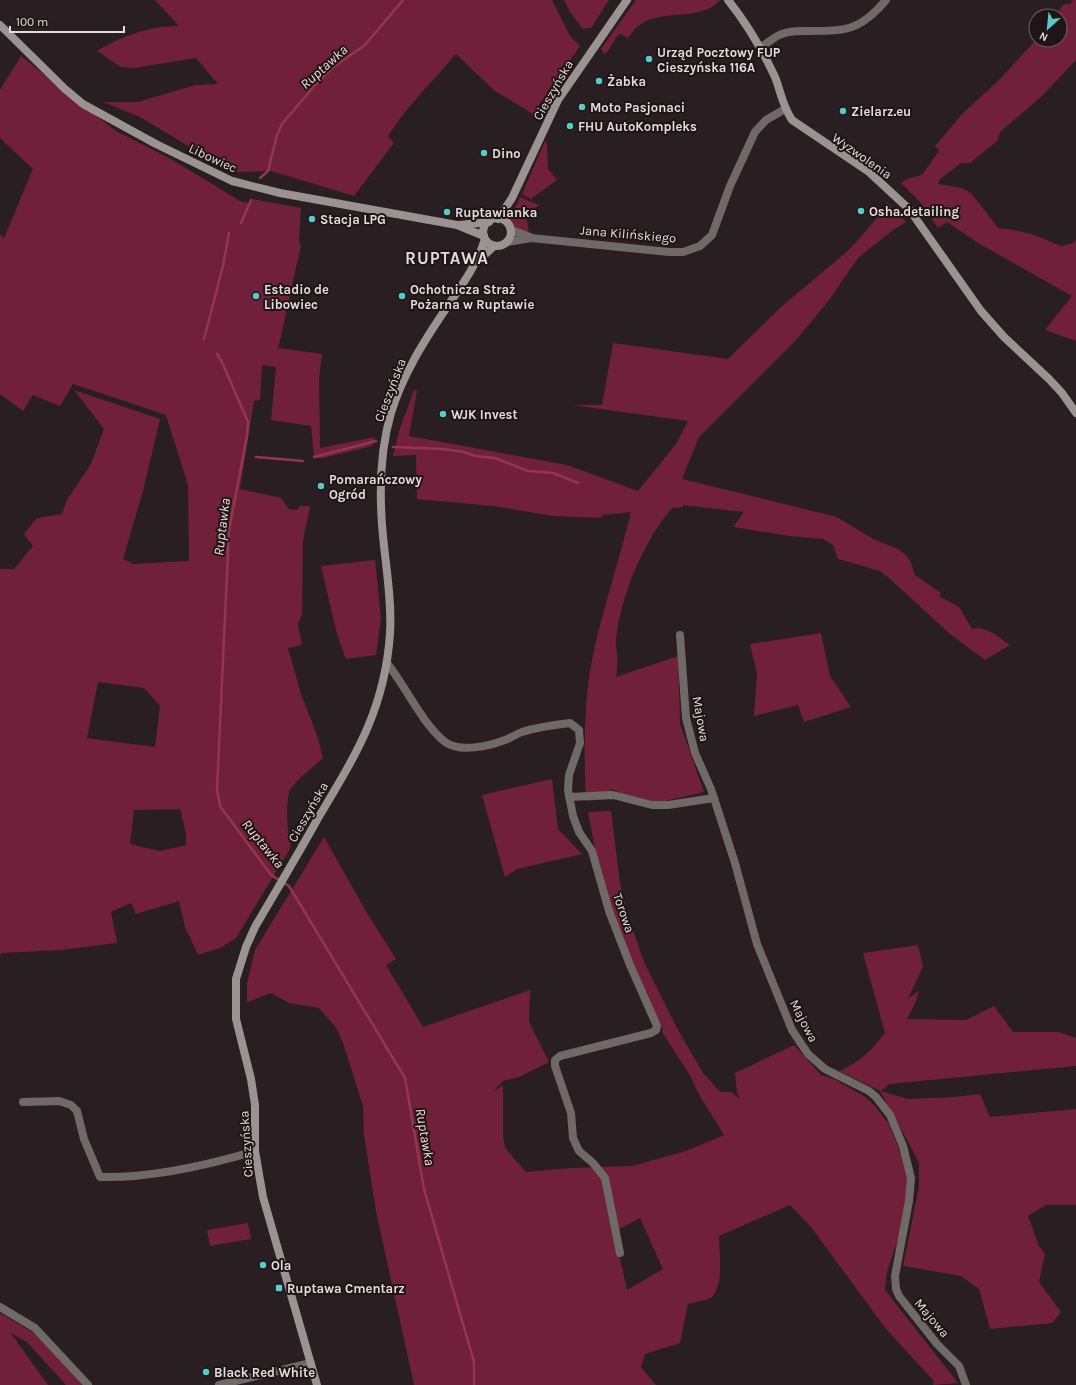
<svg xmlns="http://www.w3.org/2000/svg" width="1076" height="1385" font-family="Karla,sans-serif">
	<rect width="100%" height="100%" fill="#291e21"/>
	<g fill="#71203c" fill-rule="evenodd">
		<path d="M155,0H552L570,36L580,46L533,114L495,91L456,54C433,81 407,106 388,136L394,143L354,196L271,171L237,172L220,165L140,117L103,102H138L195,85L218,84L196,58L134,68L121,67L97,51C119,37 153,25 179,26Z"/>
		<polygon points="564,0 609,0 591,28 583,29 570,12"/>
		<path d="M636,0H720C700,23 663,7 638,26C634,29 631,34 628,38L620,34L618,35L607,52L604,54L601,49Z"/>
		<path d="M1073,0H1076V60L1042,96L1000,132L997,141L970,163H961L940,179L938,184L962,188L972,194L998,228C1023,230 1039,236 1061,246L1073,243L1076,240V341L1045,330L1072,296L978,243L947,222L938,228L920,202L901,183L907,179L922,175L939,151L935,146L963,113L997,82L1036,40H1060V16H1054L1064,4H1070Z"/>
		<path d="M21,56L116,131L171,159L240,201L249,203L240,226L252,199L301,208L299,242L301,245L277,354L279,348L322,354L319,379L320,448L375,437L372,446L323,458H314L311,426L271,420L276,367L262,365L260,400L254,401L240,489L281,498L289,509L297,510L300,506H310L303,541L302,615L298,624L302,645L288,648L301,694L318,738L323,758C313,767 300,777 291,788C285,797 287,836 291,847L236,938L220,948L198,955L185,927L179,901L136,914L131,903L111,912L117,943L61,950L2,953L0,955V569H14L33,546L24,534L37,518L62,514L67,500L91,464L104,429L74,390L160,419L143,491L123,559L133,564L189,561L188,485L166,415L73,384L60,406L33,395L23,411L0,394V234L4,238L33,169L0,138V90ZM98,682L144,688L160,706L155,747L87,738ZM180,809L186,833V845L160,851L130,844L134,810Z"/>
		<polygon points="545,141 547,144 548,169 557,180 531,199 522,194"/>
		<polygon points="520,197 539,205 526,215 529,233 513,229 510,219"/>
		<path d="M887,202L906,222L893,230L858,258L830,299L797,339L699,437L682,479L837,517L873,539L898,549L906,555L911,563L915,575L941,593L939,596L959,607L972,629C986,625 998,637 1010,645L985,660L950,634L888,577L880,571L838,559L833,545L823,539L790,536L733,527L744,512L683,505V507L672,508C644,540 620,597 616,640C615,645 617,650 617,655C618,662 617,670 616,677L678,656L680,724L704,792L648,805L611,789V799L586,801C584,763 584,715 589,677C598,621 618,567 631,512L602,515L601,518L553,516L493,506L417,499L416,455L393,456L399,431L414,390L417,391L409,436L567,465L638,491L676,444L688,421L572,405H602L613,343L728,359L781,307L850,249L878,217Z"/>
		<polygon points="375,560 381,618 376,655 346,659 337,634 321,566"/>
		<polygon points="821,633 830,676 851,707 804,722 798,705 754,716 757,674 750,644"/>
		<polygon points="552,779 558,829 582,854 517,869 505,877 482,795"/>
		<path d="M611,811L620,883L627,913L644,962L677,1028L703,1073L720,1092H731L740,1100L737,1093L735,1073L794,1045L821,1075L834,1079L864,1096L875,1106L889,1124L909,1174L902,1227L887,1272L885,1290L958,1383L933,1385L934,1381L886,1329L811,1227L790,1205L719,1236C719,1251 725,1291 709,1299C703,1301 695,1302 688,1304L680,1343L645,1354L641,1367L656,1385H414L376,1211L364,1135L363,1106L343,1043L337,1029L319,1008L289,1003L271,993L247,1002V983L255,950L324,837L367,913L396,959L386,965L423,1027L530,990L529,1022L549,1062L519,1077L503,1081L493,1092L503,1085V1135L505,1148L526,1172L571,1168L632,1166L686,1151L724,1135L698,1093L691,1077L662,1032L663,1030C627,961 601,889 588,812ZM640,1218L663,1269L627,1290L614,1232Z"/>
		<path d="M918,945L923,966L908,999L919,990L916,1001L907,1019L966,1020L994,1006L1013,1032H1058L1076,1038V1066L889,1084L881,1091L907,1099L955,1097L980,1094L990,1117L1076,1109V1205H1046L1028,1216L1039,1246L1045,1254L1039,1282L1061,1312L1052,1323L990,1329L979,1289L961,1276L903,1266L919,1187V1162L880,1091L839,1071C859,1063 872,1050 885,1033L863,953Z"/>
		<polygon points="248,1223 251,1239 210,1246 207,1230"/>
		<polygon points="0,1313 42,1338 82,1385 66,1385 28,1343 10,1332 48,1385 0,1385"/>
	</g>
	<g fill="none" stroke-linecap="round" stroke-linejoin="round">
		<g stroke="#933654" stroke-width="2.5">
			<polyline points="260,178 268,171 277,135 282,124 315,85 332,68 365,45 403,0"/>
			<polyline points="241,223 251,200"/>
			<polyline points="204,339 223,266 229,233"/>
			<polyline points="217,354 222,362 248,422 247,436 229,530 217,790 220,806 271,875 289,886 405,1078 424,1189 474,1362 474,1385"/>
			<polyline points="393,447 443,449 464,452 475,456 495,458 528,471 553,473 578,483"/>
			<polyline points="256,457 303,461"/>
			<polyline points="314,457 376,441"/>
		</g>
		<g stroke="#6f696a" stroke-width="8">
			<path d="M761,47C768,43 775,36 782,34C791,30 800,31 810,31C847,31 861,30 886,0"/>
			<polyline points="511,230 530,237"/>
			<polyline points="507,242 531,238 669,252 683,252 700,246 712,235 730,186 755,132 766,120 785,109"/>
			<polyline points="680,635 686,718 695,753 711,789 735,863 757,944 792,1030 808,1054 825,1069 869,1091 876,1097 890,1115 903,1146 911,1178 909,1201 895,1276 896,1289 899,1296 937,1344 959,1366 966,1385"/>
			<path d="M387,663C406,687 421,722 445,742C460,753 489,746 505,740C511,738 516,734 522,732C537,727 554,725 570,723L579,730L580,743L569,775L568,790L573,816L579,832L592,851L609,911L630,965L657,1026L656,1030L651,1033L560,1056L555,1060V1066L571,1113L573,1138L579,1151L593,1163L605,1178L620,1253"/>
			<polyline points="569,797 613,795 652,805 668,805 714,798"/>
			<path d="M23,1102L59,1101L71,1105L77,1111L84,1139L100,1177C149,1178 208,1165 255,1151"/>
			<polyline points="0,1307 35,1328 88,1385"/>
			<polyline points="219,1385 311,1363"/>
		</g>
		<g stroke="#9b9294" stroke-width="8">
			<path d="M728,0C747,24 762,49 775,77C781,92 782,105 792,120L869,172L909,209L981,311L1004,337L1049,379L1062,393L1076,413"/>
			<polyline points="0,25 65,89 83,104 156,144 232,181 280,193 457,225 484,236"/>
			<circle cx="497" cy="232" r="14"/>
			<polyline points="498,219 512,198 558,100 627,0"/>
			<polyline points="460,225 489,222"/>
			<polyline points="478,261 494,246"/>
			<path d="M317,1385L263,1197L255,1151V1105L251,1079L236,1019V979L246,947L255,927C276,891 297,856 317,820C355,756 385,710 390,633C392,601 386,568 383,536C379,495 379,454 391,413C403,374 424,341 447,307C462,285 477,265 485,239"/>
		</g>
	</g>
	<g fill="#55cdc6" stroke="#1f1517" stroke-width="1.5">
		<circle cx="649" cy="59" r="4"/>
		<circle cx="599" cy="81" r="4"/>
		<circle cx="582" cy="107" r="4"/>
		<circle cx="843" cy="111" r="4"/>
		<circle cx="570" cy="126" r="4"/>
		<circle cx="484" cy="153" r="4"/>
		<circle cx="861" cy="211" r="4"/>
		<circle cx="447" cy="212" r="4"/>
		<circle cx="312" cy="219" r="4"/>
		<circle cx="256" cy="296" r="4"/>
		<circle cx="402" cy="296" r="4"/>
		<circle cx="443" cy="414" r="4"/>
		<circle cx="321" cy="486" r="4"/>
		<circle cx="263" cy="1265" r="4"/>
		<rect x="275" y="1284" width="8" height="8" rx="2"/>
		<circle cx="206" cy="1372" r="4"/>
	</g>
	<g text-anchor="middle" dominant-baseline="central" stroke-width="4" stroke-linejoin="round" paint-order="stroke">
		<g font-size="13" font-weight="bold" fill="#e3dbdd" stroke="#1f1517" text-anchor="start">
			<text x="657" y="52">Urząd Pocztowy FUP<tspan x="657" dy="15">Cieszyńska 116A</tspan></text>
			<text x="607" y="81">Żabka</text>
			<text x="590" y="107">Moto Pasjonaci</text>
			<text x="851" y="111">Zielarz.eu</text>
			<text x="578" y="126">FHU AutoKompleks</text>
			<text x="492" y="153">Dino</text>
			<text x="869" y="211">Osha.detailing</text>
			<text x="455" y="212">Ruptawianka</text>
			<text x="320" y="219">Stacja LPG</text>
			<text x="264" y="289">Estadio de<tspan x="264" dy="15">Libowiec</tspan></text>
			<text x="410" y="289">Ochotnicza Straż<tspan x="410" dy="15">Pożarna w Ruptawie</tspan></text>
			<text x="451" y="414">WJK Invest</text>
			<text x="329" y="479">Pomarańczowy<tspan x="329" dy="15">Ogród</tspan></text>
			<text x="271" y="1265">Ola</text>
			<text x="287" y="1288">Ruptawa Cmentarz</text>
			<text x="214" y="1372">Black Red White</text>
		</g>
		<g font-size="13" fill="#e3dbdd" stroke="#1f1517">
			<text transform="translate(553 90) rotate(-60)">Cieszyńska</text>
			<text transform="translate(862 156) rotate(35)">Wyzwolenia</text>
			<text transform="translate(213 158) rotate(25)">Libowiec</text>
			<text transform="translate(628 234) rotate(5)">Jana Kilińskiego</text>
			<text transform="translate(390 390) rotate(-69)">Cieszyńska</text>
			<text transform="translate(701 719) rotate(80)">Majowa</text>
			<text transform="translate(308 812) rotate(-60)">Cieszyńska</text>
			<text transform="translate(624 913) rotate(71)">Torowa</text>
			<text transform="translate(804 1021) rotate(63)">Majowa</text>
			<text transform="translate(246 1144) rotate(-94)">Cieszyńska</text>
			<text transform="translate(932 1318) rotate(50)">Majowa</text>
		</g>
		<g font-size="14" font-style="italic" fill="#f5d9df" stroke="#1f1517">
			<text transform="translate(324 67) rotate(-42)">Ruptawka</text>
			<text transform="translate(222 527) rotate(-83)">Ruptawka</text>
			<text transform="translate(263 844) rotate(51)">Ruptawka</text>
			<text transform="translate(425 1137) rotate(80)">Ruptawka</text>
		</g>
		<g font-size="17" font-weight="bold" letter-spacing="1" fill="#e3dbdd" stroke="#1f1517">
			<text x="447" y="258">RUPTAWA</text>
		</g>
	</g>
	<g transform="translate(1048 28) rotate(207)"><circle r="19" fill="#1f1517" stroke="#6d6466"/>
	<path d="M0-3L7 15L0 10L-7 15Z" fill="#55cdc6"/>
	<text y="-6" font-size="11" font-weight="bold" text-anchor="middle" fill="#e3dbdd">N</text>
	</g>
	<path d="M10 26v6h114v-6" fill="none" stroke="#e3dbdd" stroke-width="2"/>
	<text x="16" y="26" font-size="12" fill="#e3dbdd" stroke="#1f1517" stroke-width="3" paint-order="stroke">100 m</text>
</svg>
